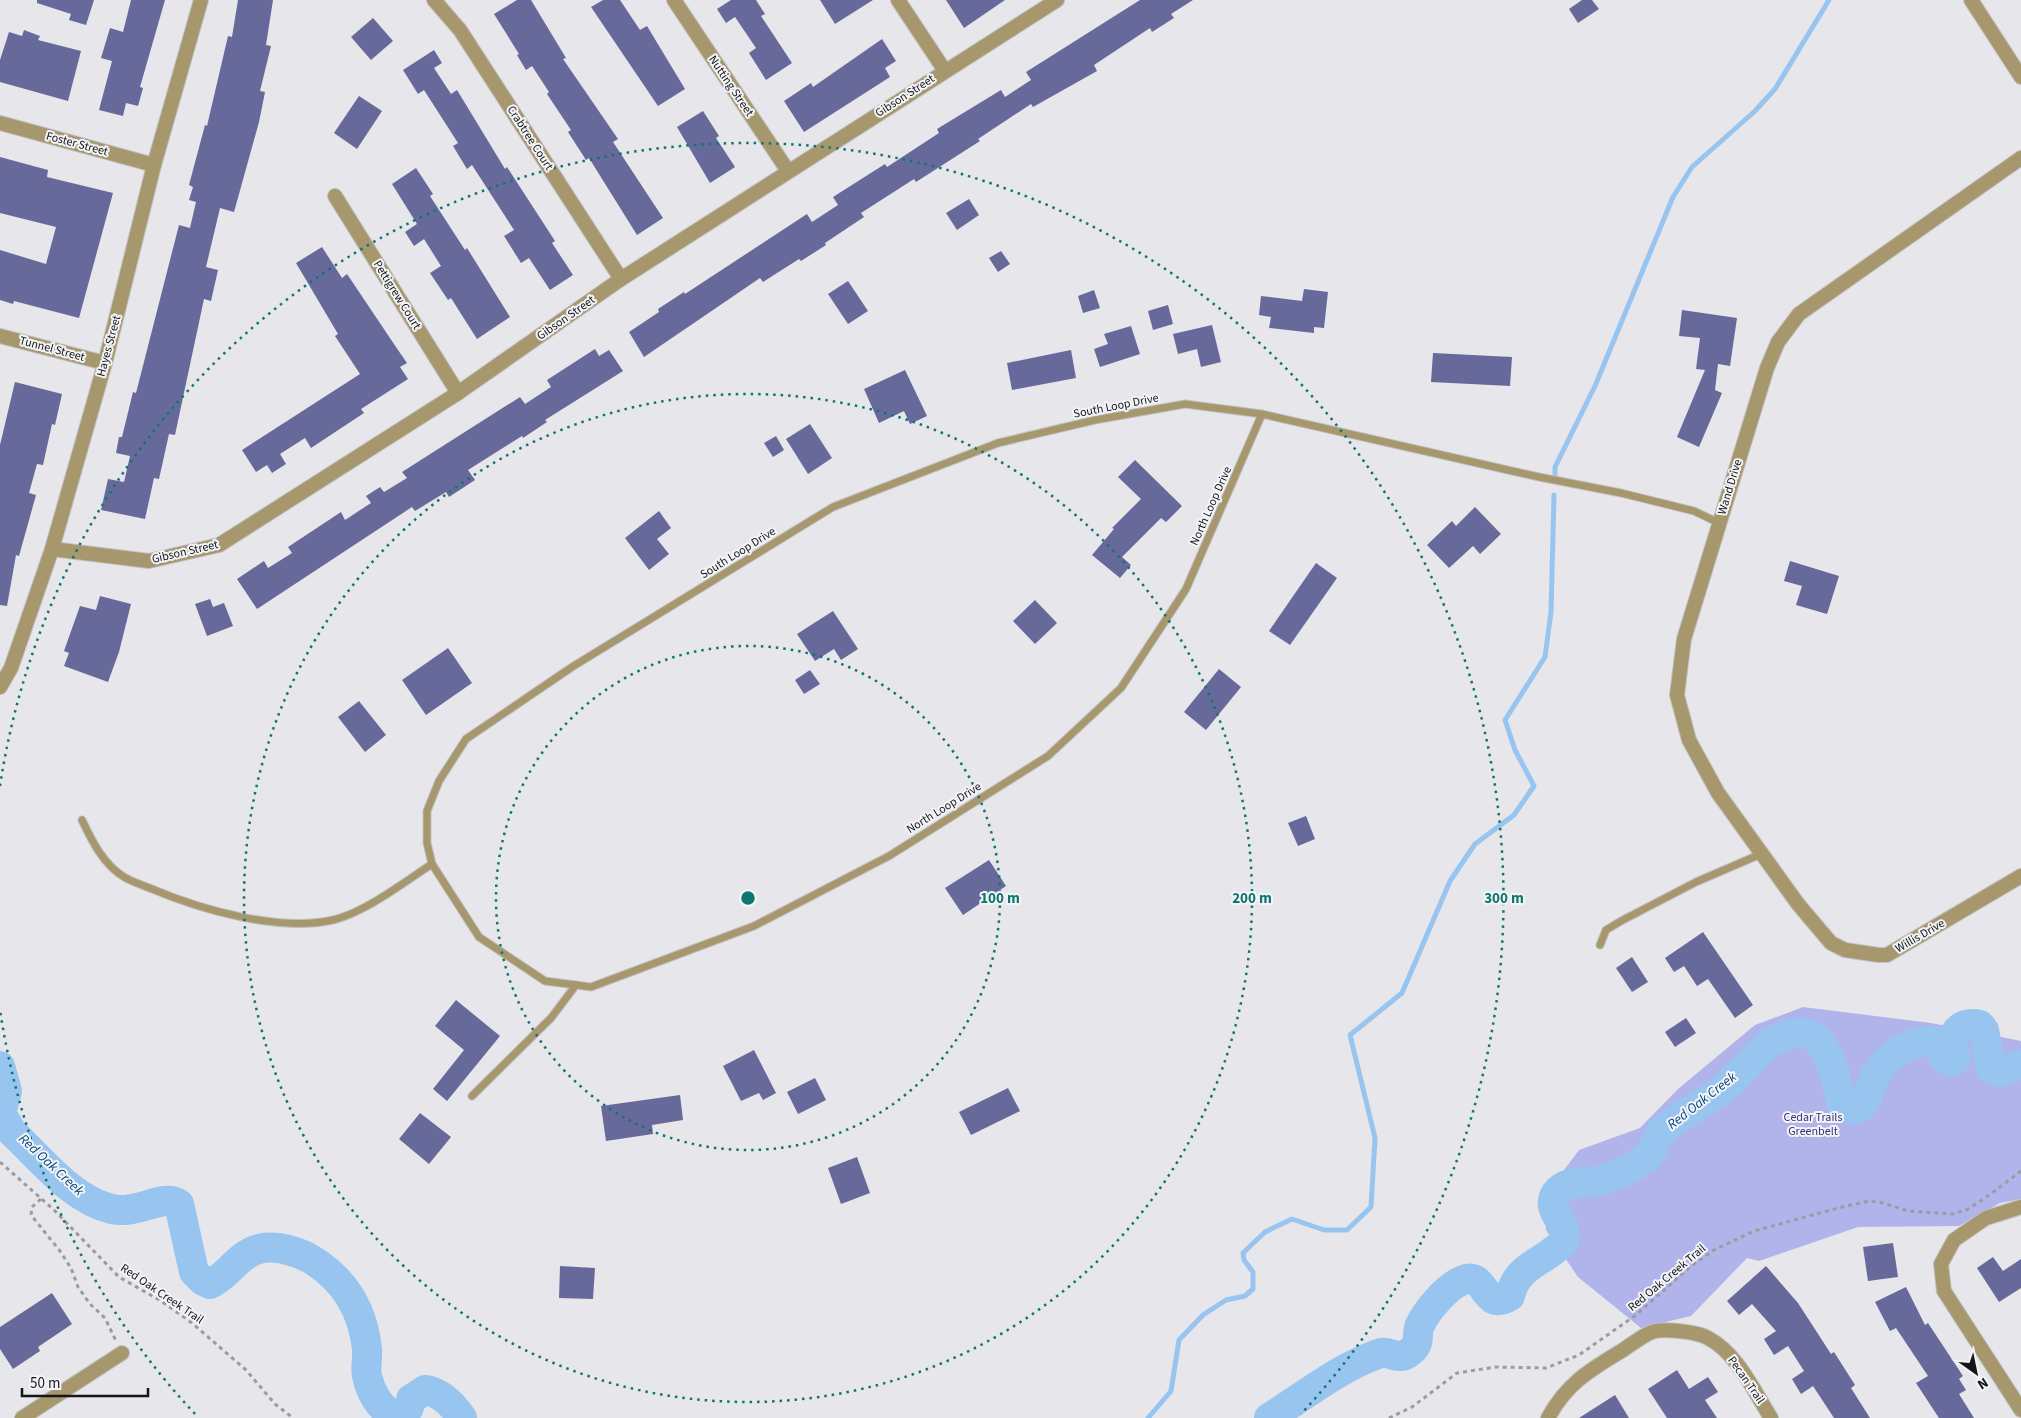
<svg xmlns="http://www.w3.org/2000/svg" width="2021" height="1418" font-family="'Source Sans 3',sans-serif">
	<rect width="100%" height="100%" fill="#e6e6eb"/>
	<polygon fill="#b0b4ea" points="1803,1007 1931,1023 2021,1041 2021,1199 2000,1203 1959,1226 1858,1227 1759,1261 1747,1258 1691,1316 1641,1328 1578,1277 1546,1230 1546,1194 1579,1150 1640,1128 1678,1089 1755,1025"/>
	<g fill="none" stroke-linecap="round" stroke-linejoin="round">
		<g stroke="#98c5f0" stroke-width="5">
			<polyline points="1555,475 1555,467 1595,386 1673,197 1692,167 1755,111 1775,89 1829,0"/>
			<polyline points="1148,1418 1171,1391 1179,1340 1203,1315 1226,1300 1245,1296 1253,1289 1253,1272 1244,1260 1243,1253 1265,1232 1292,1219 1324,1230 1347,1230 1371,1207 1375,1138 1350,1035 1402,993 1450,881 1475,844 1514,815 1534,786 1515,750 1505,720 1545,657 1551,612 1554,495"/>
		</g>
		<g stroke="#98c5f0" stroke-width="30">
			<path d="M0,1066L7,1091L1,1113L12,1132C41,1159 72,1200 112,1209C137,1215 163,1193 179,1204L194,1272L203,1281L210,1284C230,1275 239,1252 263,1248C279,1246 300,1252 314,1261C345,1281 363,1311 367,1349C368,1358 365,1367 367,1376C370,1390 378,1406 391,1414C404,1418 409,1413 411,1399L425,1390C441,1392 453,1405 462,1418"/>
			<path d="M1269,1418C1303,1397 1343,1365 1381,1353C1389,1351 1398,1360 1407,1354C1423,1344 1415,1336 1420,1325C1427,1310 1446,1288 1461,1281C1488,1268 1481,1314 1510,1296C1517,1264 1545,1263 1564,1241C1569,1220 1544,1212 1556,1193C1566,1179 1584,1184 1598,1181C1614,1177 1633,1168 1646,1158C1654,1152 1654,1140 1661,1132C1679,1114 1704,1104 1724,1088C1740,1075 1753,1057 1770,1043C1776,1038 1783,1036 1790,1034C1828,1023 1835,1078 1842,1104L1853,1110C1871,1104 1867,1090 1875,1076C1887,1055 1911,1040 1934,1041L1942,1049L1944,1058L1951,1062L1956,1058C1956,1053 1953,1047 1953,1042C1954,1027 1967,1022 1980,1025L1984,1030L1991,1069C2001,1075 2011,1067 2021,1064"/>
		</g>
	</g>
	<g fill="#67699b">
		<polygon points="37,0 94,0 86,25 69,20 71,14 37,3"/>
		<polygon points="131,0 165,0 140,87 143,88 138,106 126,103 123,116 99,110 112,61 101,58 110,28 123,32"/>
		<polygon points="238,0 273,0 266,45 271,46 260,91 265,92 259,122 234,212 220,208 206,267 218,270 211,301 204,299 175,435 169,434 159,479 154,478 145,519 101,510 108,479 124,482 130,456 116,453 119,437 122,437 133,392 136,393 179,225 190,228 196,202 189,200 193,187 189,185 205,125 207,126 228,36 232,37"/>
		<polygon points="517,0 531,0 566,58 563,59 618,139 613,142 663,218 637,235 589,158 586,160 568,132 571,130 547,94 549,92 532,66 526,70 517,55 519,54 494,14"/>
		<polygon points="603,0 620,0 640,30 647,26 685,89 658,106 591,7"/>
		<polygon points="731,0 756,0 765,14 761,16 792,63 766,80 749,53 756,48 735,17 726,23 717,9"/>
		<polygon points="820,0 873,0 835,24"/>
		<polygon points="946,0 1005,0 964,28"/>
		<polygon points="1140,0 1193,0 1171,14 1174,18 1152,32 1150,28 1094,65 1097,71 1033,107 1031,104 978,139 980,141 955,157 916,182 914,179 861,213 864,217 825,243 826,245 801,261 799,259 763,282 760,278 644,357 629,332 659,312 658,309 684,292 685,294 807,214 812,222 838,205 833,197 885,164 887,167 939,133 937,129 1001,90 1005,97 1031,80 1026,72"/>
		<polygon points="1582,0 1592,0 1599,9 1578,23 1569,9"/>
		<polygon points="373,18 393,41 371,60 351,37"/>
		<polygon points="24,30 40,36 38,40 81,51 68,101 0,82 0,60 9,32 22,36"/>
		<polygon points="882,39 896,61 885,68 890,77 804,132 784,101 811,83 813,87"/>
		<polygon points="434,50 442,63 434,68 451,94 457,90 505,169 507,167 555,241 552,243 573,275 550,290 529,258 521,263 504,236 514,230 472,165 467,169 453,146 458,143 424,90 418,94 403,70"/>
		<polygon points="359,96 382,111 357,149 334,133"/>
		<polygon points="703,111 719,136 716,138 735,167 710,183 677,127"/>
		<polygon points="0,157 48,170 47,177 113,193 79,318 14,301 13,304 0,300 0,250 46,264 56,227 0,213"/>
		<polygon points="416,168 433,194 430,196 465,250 467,248 510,317 477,339 451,298 448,300 430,273 441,266 424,239 414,246 405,232 417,224 392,184"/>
		<polygon points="969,199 979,215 957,230 946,213"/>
		<polygon points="322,247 342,278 347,274 398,350 407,363 400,367 408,379 361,409 364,413 311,448 305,438 280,454 286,464 272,473 267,465 256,472 242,450 360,374 335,336 338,334 296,263"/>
		<polygon points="1001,251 1010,264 998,272 989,258"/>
		<polygon points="848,281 868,311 848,324 828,294"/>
		<polygon points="1304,289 1328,292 1324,328 1314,327 1314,333 1269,328 1271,317 1259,315 1261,296 1302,301"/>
		<polygon points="1094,290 1100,308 1083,313 1078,296"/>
		<polygon points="1168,305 1173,324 1153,330 1148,311"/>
		<polygon points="1682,310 1737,318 1730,366 1718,364 1715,390 1722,393 1699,447 1677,437 1705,370 1696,369 1700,338 1679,336"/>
		<polygon points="1212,325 1221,362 1201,367 1197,349 1178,354 1173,334"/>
		<polygon points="1131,326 1140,354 1100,367 1094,349 1108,344 1104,334"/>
		<polygon points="595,349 599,356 609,350 623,371 545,420 547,422 523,438 522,436 468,470 475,480 449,497 446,492 415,511 412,507 257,609 237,579 264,561 268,568 292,553 288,547 341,512 345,520 371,503 366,496 380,487 384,492 407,478 402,472 520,397 525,404 551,387 547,380"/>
		<polygon points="1071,350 1076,378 1012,390 1007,363"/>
		<polygon points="1433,353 1512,357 1510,386 1431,382"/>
		<polygon points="905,370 927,416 910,424 904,411 879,423 864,389"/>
		<polygon points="15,382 62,394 55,425 52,424 43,465 37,464 29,493 36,495 19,556 16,555 7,606 0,605 0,445"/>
		<polygon points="810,424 832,458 808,474 786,439"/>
		<polygon points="776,436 784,450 773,457 764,443"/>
		<polygon points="1135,460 1182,506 1166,522 1161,518 1122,557 1131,565 1120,578 1092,555 1114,529 1112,528 1141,499 1118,477"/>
		<polygon points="1475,507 1501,534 1480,554 1473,546 1449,568 1427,545 1452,521 1456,526"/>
		<polygon points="659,511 671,528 657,539 669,554 649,570 625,538"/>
		<polygon points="1790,561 1839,576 1827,614 1796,605 1802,586 1784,581"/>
		<polygon points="1316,563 1337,578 1290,645 1269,631"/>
		<polygon points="100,596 131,604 119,652 108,682 64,666 69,653 64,651 80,606 96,610"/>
		<polygon points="210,599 213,607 224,603 233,626 207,636 195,604"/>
		<polygon points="1035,600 1057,623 1035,644 1013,621"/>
		<polygon points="833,611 858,649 841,660 834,649 815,661 797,634"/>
		<polygon points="448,648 472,683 426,715 402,680"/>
		<polygon points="1219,669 1241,687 1206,730 1184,712"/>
		<polygon points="810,670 820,684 804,694 795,680"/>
		<polygon points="359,701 386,735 365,752 338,717"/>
		<polygon points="1306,816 1315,839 1298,846 1288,823"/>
		<polygon points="989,860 1006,886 963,915 945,888"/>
		<polygon points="1703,932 1753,1005 1735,1018 1708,979 1697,986 1684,966 1674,972 1665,958"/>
		<polygon points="1632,957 1648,982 1632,992 1616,968"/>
		<polygon points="456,1000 500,1036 447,1101 433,1089 464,1050 435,1026"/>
		<polygon points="1686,1018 1696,1033 1675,1047 1665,1032"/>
		<polygon points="754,1050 776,1093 763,1100 759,1093 741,1101 723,1066"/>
		<polygon points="815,1078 826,1100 798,1114 787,1092"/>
		<polygon points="1008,1088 1020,1111 971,1135 959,1112"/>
		<polygon points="680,1095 683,1120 652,1125 653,1134 606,1141 601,1106"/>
		<polygon points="420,1113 451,1137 429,1164 399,1139"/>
		<polygon points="857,1157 870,1193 841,1204 828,1168"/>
		<polygon points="1893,1243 1898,1277 1868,1281 1863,1247"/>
		<polygon points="1993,1257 2003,1271 2021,1259 2021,1288 1999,1302 1977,1268"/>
		<polygon points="560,1266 595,1268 593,1299 559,1298"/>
		<polygon points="1766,1266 1798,1303 1831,1354 1834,1352 1855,1385 1851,1388 1870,1418 1834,1418 1813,1386 1801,1394 1792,1379 1804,1371 1788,1346 1774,1355 1764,1339 1776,1331 1752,1304 1739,1315 1727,1301"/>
		<polygon points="1906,1287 1925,1325 1928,1323 1963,1376 1959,1379 1966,1390 1959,1394 1974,1418 1939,1418 1916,1383 1928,1376 1896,1328 1890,1331 1875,1302"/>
		<polygon points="52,1293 72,1324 38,1347 40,1351 13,1369 0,1349 0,1327"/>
		<polygon points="1677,1370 1689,1389 1708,1377 1718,1392 1705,1400 1717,1418 1667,1418 1648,1389"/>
		<polygon points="1615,1395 1629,1418 1579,1418"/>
	</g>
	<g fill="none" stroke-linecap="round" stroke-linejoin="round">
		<defs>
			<g id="service">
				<polyline points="1262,414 1186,589 1121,688 1048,756 889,856 754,926 591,987 545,981 479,937 432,864 427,843 427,811 439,781 466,739 572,667 833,507 998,443 1095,420 1185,404 1262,414 1539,477 1621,493 1694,511 1719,523"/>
				<path d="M82,820C92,841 103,864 124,877C132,882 143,885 152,889C202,910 279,932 333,920C366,912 404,882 432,864"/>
				<polyline points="1600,945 1606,930 1621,921 1696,882 1761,854"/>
				<polyline points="472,1096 551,1018 576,985"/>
			</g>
			<g id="minor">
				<polyline points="434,0 460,30 621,279"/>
				<polyline points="674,0 788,171"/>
				<polyline points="898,0 945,71"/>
				<polyline points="0,123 154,165"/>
				<polyline points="2021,158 1799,314 1778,342 1767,368 1684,639 1677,695 1689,740 1718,793 1798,904 1831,943 1845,950 1879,955 1887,955 2021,876"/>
				<polyline points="335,196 458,393"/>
				<polyline points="0,336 105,363"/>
				<polyline points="52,549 149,561 219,545 458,393 621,279 1057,0"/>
				<polyline points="0,687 11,668 52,549 105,363 154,165 201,0"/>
				<polyline points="2021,1207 1986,1218 1954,1240 1941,1264 1944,1291 2021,1410"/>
				<polyline points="22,1418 122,1353"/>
				<path d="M1548,1418C1567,1383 1590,1370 1623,1350C1632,1344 1642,1336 1652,1332C1664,1328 1698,1332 1708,1338C1737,1353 1754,1391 1771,1418"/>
			</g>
			<polyline id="tertiary" points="1971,0 2021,77"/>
		</defs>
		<use href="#service" stroke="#c0c0c5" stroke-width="9"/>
		<use href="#minor" stroke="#c0c0c5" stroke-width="16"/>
		<use href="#tertiary" stroke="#c0c0c5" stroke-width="16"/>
		<g stroke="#9c9ca0" stroke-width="3" stroke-dasharray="4 4" stroke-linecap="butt">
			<polyline points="0,1162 54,1210 119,1277 161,1301 192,1323 246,1370 275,1404 293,1418"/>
			<polyline points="41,1199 32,1207 31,1215 60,1251 71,1268 78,1287 90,1304 105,1318 116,1341"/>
			<polyline points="1389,1418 1412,1407 1457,1373 1496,1367 1546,1368 1579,1355 1636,1315 1690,1267 1714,1250 1754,1231 1838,1208 1869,1201 1883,1203 1908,1211 1953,1214 1968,1209 1988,1196 2021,1171"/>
		</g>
		<use href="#service" stroke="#a7976c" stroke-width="7"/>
		<use href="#minor" stroke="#a7976c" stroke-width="14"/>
		<use href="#tertiary" stroke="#a7976c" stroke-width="14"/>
	</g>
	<g fill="none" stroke="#0f766e" stroke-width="2.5" stroke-dasharray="2.5 5">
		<circle cx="748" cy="898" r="252"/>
		<circle cx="748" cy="898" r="504"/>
		<path d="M195 1414A756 756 0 0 1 0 1010M0 786A756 756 0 1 1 1301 1414"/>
	</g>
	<g text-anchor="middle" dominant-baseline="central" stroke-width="4" stroke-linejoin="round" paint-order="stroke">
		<g font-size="12" fill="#141516" stroke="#f3f4f8">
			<text transform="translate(731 86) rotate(56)">Nutting Street</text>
			<text transform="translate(905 96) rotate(-33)">Gibson Street</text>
			<text transform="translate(530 138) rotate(57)">Crabtree Court</text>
			<text transform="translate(77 144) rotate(15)">Foster Street</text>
			<text transform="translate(397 295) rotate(58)">Pettigrew Court</text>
			<text transform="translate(566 318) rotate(-35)">Gibson Street</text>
			<text transform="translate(109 346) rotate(-75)">Hayes Street</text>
			<text transform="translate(52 349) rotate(15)">Tunnel Street</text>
			<text transform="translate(1116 406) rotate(-11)">South Loop Drive</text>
			<text transform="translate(1730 487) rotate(-73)">Wand Drive</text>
			<text transform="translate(1211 506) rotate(-66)">North Loop Drive</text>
			<text transform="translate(185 552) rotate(-13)">Gibson Street</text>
			<text transform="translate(738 553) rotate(-32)">South Loop Drive</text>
			<text transform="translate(944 808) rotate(-32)">North Loop Drive</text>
			<text transform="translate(1920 936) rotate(-30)">Willis Drive</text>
			<text transform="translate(1667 1278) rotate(-40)">Red Oak Creek Trail</text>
			<text transform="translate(162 1294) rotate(34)">Red Oak Creek Trail</text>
			<text transform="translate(1746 1380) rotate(55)">Pecan Trail</text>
		</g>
		<g font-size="12" fill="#373475" stroke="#f3f4f8">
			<text x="1813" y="1117">Cedar Trails<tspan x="1813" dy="14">Greenbelt</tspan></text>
		</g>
		<g font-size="14" font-style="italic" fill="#00487c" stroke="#f3f4f8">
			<text transform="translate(1702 1101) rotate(-38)">Red Oak Creek</text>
			<text transform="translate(51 1165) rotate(43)">Red Oak Creek</text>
		</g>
	</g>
	<circle cx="748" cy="898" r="8" fill="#0f766e" stroke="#f3f4f8" stroke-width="2.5"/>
	<g font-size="15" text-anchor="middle" font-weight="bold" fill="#0f766e" stroke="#f3f4f8" stroke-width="4" stroke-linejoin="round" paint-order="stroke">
		<text x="1000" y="903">100 m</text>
		<text x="1252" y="903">200 m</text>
		<text x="1504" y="903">300 m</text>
	</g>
	<g transform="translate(1976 1373) rotate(147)" stroke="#f3f4f8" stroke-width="4" paint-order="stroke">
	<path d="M0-4L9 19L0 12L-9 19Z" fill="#141516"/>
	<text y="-8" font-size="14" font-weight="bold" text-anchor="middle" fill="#141516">N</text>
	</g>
	<path d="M22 1388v8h126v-8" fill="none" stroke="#141516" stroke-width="2.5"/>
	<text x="30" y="1388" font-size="15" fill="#141516" stroke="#f3f4f8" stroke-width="4" paint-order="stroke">50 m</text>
</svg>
